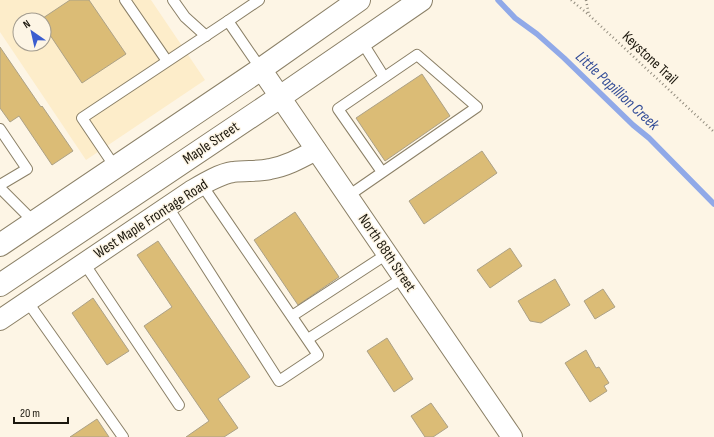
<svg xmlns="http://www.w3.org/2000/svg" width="714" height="437" font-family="'Sofia Sans Condensed',sans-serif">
	<rect width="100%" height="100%" fill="#fdf5e5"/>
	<path fill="#fdedca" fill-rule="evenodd" d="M0,0H151L205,80L86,160L0,32ZM20,20H44V44H20Z"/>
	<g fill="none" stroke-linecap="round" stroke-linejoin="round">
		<polyline stroke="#90a9e8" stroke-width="5.5" points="498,0 515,18 537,34 564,58 633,125 649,138 714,204"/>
	</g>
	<g fill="#dbbc76" stroke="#aca186">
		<polygon points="70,0 89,0 126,54 82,83 44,26 44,20 40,20"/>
		<polygon points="0,47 41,107 42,106 73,151 52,165 19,116 10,122 0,108"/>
		<polygon points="422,74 450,116 385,161 356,118"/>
		<polygon points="482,151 497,173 424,224 409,201"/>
		<polygon points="295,212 339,277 298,305 254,240"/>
		<polygon points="158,241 250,377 218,399 238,428 224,437 186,437 209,421 144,326 172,307 137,255"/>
		<polygon points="510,248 522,266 490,288 477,270"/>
		<polygon points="555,279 570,305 541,323 530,321 518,301"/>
		<polygon points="603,289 615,307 595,319 584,301"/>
		<polygon points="93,298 129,351 107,365 72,313"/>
		<polygon points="387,338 413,379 394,392 367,351"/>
		<polygon points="586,350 596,368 599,367 609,383 604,386 607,391 590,402 565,363"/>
		<polygon points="431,403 448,427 433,437 425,437 411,416"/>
		<polygon points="97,419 109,437 70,437"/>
	</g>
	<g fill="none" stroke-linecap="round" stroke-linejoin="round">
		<defs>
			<g id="service">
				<polyline points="125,0 167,61"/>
				<polyline points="173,0 185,17 206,36"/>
				<polyline points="228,21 259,0"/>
				<polyline points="362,42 384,77"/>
				<polyline points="0,129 27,169 0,185"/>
				<polyline points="115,167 82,118 228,21 261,69"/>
				<polyline points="0,188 34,222"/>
				<polyline points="348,196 477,107 417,55 338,109 382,172"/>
				<polyline points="168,207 279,381 318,355 202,185"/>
				<polyline points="84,263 179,405"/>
				<polyline points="27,301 123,437"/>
				<polyline points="292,316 387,254"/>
				<polyline points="308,339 403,278"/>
			</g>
			<g id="minor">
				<polyline points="261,69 512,437"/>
				<path d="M0,320L191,191C203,184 219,174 233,172C245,170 258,172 270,169C287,166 301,158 316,150"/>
			</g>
			<g id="primary">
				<polyline points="0,245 261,69 359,0"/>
				<polyline points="0,285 280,97 421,0"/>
			</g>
		</defs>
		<use href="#service" stroke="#8b8067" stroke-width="12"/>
		<use href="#minor" stroke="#8b8067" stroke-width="22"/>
		<use href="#primary" stroke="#8b8067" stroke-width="24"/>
		<g stroke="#918b7d" stroke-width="2.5" stroke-dasharray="1 3" stroke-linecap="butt">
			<polyline points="571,0 589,15 714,132"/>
			<polyline points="586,0 589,15"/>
		</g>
		<use href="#service" stroke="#fff" stroke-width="10"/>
		<use href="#minor" stroke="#fff" stroke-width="20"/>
		<use href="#primary" stroke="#fff" stroke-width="22"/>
	</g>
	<g text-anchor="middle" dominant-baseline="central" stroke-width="3" stroke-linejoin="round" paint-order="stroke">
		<g font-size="15" fill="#1b170d" stroke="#fdf5e5">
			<text transform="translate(650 58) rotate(43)">Keystone Trail</text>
			<text transform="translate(211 143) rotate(-34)">Maple Street</text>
			<text transform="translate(151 219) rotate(-33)">West Maple Frontage Road</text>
			<text transform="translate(387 253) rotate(56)">North 88th Street</text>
		</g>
		<g font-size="16" font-style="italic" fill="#334d98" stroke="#fdf5e5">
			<text transform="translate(617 91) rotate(43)">Little Papillion Creek</text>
		</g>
	</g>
	<g transform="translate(32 32) rotate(326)"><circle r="19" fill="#fdf5e5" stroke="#a39c8f"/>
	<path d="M0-3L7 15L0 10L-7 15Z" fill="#3b5dcf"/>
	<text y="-6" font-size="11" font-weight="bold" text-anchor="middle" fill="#1b170d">N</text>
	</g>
	<path d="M14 417v6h54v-6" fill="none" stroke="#1b170d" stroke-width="2"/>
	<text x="20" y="417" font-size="12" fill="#1b170d" stroke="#fdf5e5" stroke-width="3" paint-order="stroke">20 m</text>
</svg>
